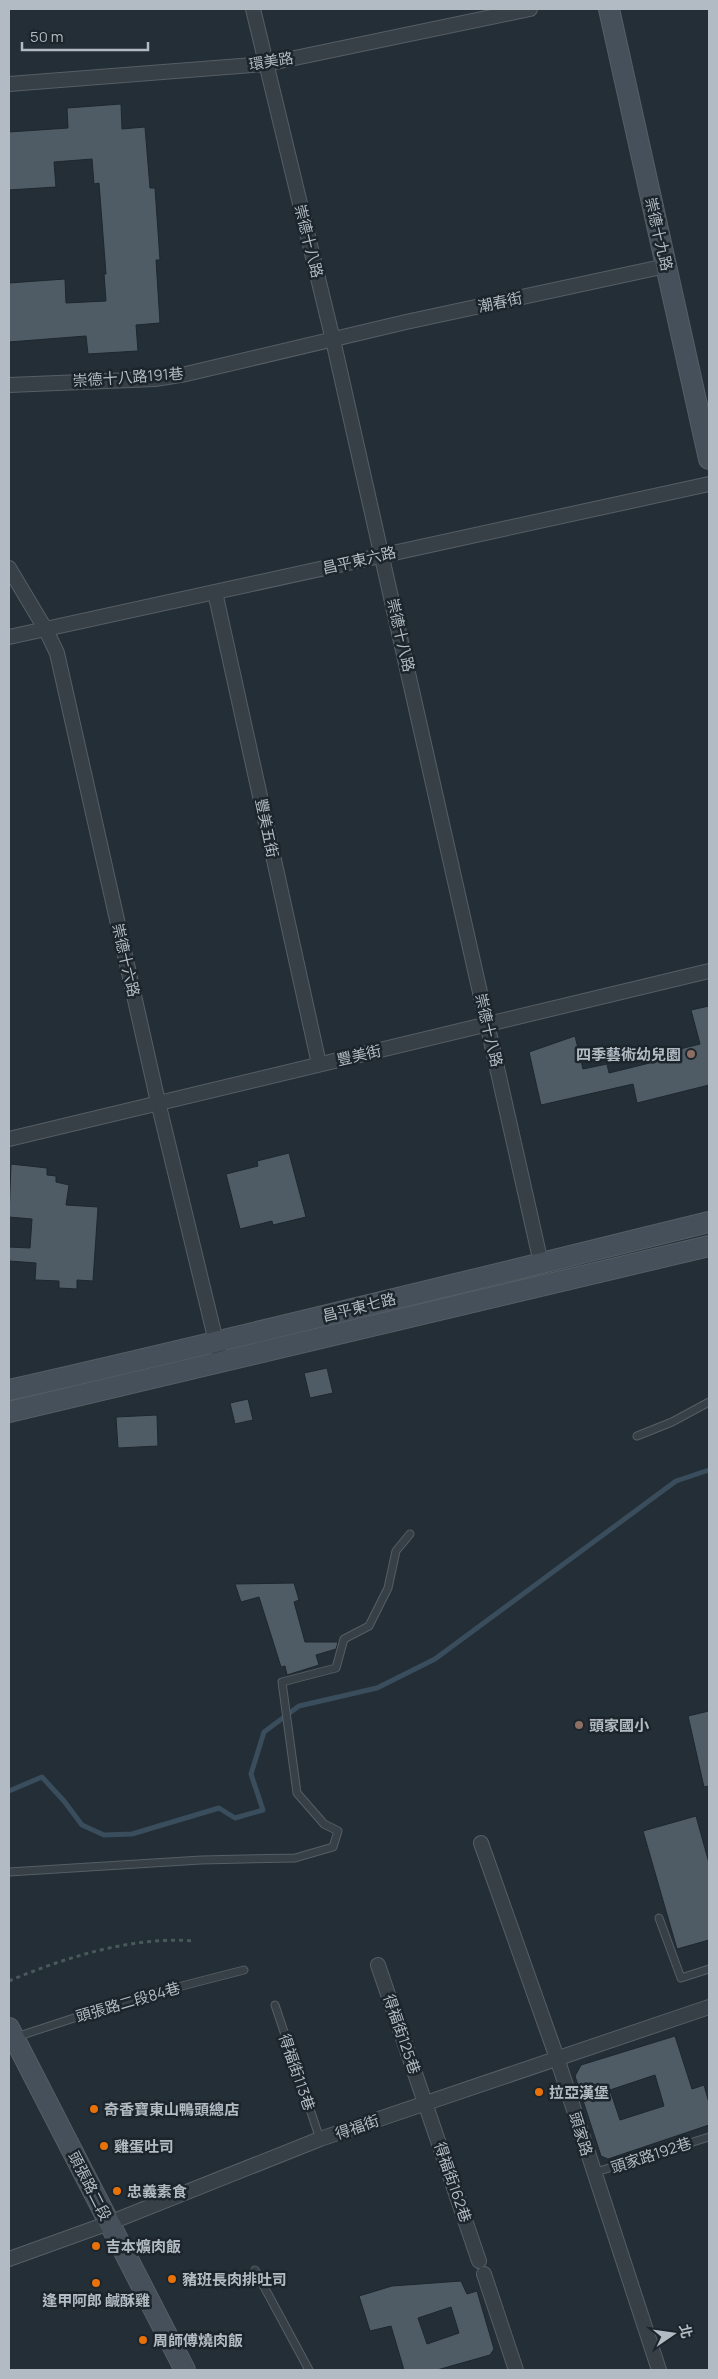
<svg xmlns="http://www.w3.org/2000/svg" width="718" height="2379" font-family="Manrope,'Noto Sans TC',sans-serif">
	<rect width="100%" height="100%" fill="#242e36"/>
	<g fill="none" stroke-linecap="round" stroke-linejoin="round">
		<polyline stroke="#394d5c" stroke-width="5" points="9,1791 42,1777 64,1801 82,1825 104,1835 132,1834 219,1808 235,1818 263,1810 251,1774 264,1732 299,1706 377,1688 435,1659 676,1481 709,1470"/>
	</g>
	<g fill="#4f5b65" stroke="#1e272e" fill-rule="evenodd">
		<polygon points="121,104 122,129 145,127 150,188 155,188 160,260 156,260 160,323 136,325 138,351 88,354 86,336 9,342 9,283 65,279 66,303 106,301 104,274 106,274 99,183 94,184 92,159 54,162 56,187 9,190 9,132 68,128 67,108"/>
		<polygon points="709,1006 709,1085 637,1103 633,1084 541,1105 529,1052 575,1036 583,1069 607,1064 609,1073 674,1057 672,1051 700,1044 691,1010"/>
		<polygon points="289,1153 306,1217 273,1225 272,1221 240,1229 226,1174 258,1166 257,1161"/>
		<polygon points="11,1164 47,1168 47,1175 56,1176 56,1182 69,1185 66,1205 98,1207 93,1281 77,1280 77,1289 59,1288 59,1281 35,1280 36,1263 9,1261 9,1247 30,1248 32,1219 9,1217"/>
		<polygon points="327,1368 333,1393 310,1398 304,1373"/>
		<polygon points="248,1399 253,1420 235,1424 230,1403"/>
		<polygon points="157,1415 158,1446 118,1448 116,1417"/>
		<polygon points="294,1583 299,1600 294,1602 305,1642 338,1642 336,1649 316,1655 319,1665 287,1675 285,1666 281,1667 259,1597 241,1602 235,1584"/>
		<polygon points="709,1711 709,1786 704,1787 688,1716"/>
		<polygon points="696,1816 709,1863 709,1940 677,1949 643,1831"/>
		<path d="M675,2036L692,2089L704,2085L709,2103V2125L608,2159L601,2156L575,2076L581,2065ZM655,2075L664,2106L620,2120L610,2090Z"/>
		<path d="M461,2281L467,2294L477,2291L494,2349L490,2355L437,2370H404L391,2326L370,2331L359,2296L392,2286ZM451,2307L459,2333L427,2344L418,2318Z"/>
	</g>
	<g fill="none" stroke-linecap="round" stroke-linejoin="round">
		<defs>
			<g id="lane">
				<polyline points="637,1436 672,1422 709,1402"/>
				<polyline points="9,1872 201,1860 295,1858 333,1847 338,1831 324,1824 297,1793 282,1682 336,1668 344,1639 369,1626 388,1588 396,1551 410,1534"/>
				<polyline points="659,1918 681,1978 709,1969"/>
				<polyline points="275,2005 320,2139"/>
				<polyline points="16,2037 135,1998 244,1970"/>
				<polyline points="593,2173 709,2137"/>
				<polyline points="255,2270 309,2370"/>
			</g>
			<g id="street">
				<polyline points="253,9 333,340 541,1263"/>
				<polyline points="9,84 266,64 530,9"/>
				<polyline points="9,385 155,379 186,374 406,322 666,266"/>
				<polyline points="9,568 46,630 57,653 158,1102 221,1362"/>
				<polyline points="215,592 319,1064"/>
				<polyline points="9,637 709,484"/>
				<polyline points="9,1139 709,971"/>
				<polyline points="481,1843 557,2058 659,2370"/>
				<polyline points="378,1965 479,2261"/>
				<polyline points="9,2259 109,2223 320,2139 709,2007"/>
				<polyline points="484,2274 516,2370"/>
			</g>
			<g id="secondary">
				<polyline points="609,9 709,459"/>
				<path d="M9,1390C243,1337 476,1279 709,1222"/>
				<polyline points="9,1412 709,1246"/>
				<polyline points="9,2028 185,2370"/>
			</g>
		</defs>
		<use href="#lane" stroke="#555e65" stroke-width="9"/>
		<use href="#street" stroke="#555e65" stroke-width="16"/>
		<use href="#secondary" stroke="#555e65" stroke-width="22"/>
		<path stroke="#475958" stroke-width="3" stroke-dasharray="4 4" stroke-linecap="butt" d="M9,1981C66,1957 133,1936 195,1941"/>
		<use href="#lane" stroke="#374047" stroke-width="7"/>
		<use href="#street" stroke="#374047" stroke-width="14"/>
		<use href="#secondary" stroke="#46505a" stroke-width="20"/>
	</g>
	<g fill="#8d6e63" stroke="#1c252c" stroke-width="2">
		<circle cx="691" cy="1054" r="5"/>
		<circle cx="579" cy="1725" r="5"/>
	</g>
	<g fill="#e8710a" stroke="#1c252c" stroke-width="2">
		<circle cx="539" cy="2092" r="5"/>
		<circle cx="94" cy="2109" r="5"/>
		<circle cx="104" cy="2146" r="5"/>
		<circle cx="117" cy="2191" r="5"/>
		<circle cx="96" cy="2246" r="5"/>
		<circle cx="172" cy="2279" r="5"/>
		<circle cx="96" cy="2283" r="5"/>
		<circle cx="143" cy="2340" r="5"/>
	</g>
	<g text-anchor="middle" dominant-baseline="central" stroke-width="5" stroke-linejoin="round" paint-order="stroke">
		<g font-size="15" fill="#b2bbc3" stroke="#1c252c">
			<text transform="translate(271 61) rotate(-9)">環美路</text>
			<text transform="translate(659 234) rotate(77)">崇德十九路</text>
			<text transform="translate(309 241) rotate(76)">崇德十八路</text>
			<text transform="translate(500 302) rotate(-12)">潮春街</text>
			<text transform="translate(128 377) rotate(-4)">崇德十八路191巷</text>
			<text transform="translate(359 560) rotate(-13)">昌平東六路</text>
			<text transform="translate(401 635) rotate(77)">崇德十八路</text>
			<text transform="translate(267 828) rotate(78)">豐美五街</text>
			<text transform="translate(126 960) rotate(77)">崇德十六路</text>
			<text transform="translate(489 1030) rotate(77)">崇德十八路</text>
			<text transform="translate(359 1055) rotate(-13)">豐美街</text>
			<text transform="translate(359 1307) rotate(-14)">昌平東七路</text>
			<text transform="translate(128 2002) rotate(-16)">頭張路二段84巷</text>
			<text transform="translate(402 2034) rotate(71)">得福街125巷</text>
			<text transform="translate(297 2072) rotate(71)">得福街113巷</text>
			<text transform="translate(357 2127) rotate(-19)">得福街</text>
			<text transform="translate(581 2134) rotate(73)">頭家路</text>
			<text transform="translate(651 2155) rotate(-18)">頭家路192巷</text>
			<text transform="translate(453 2182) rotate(71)">得福街162巷</text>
			<text transform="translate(90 2186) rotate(63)">頭張路二段</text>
		</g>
		<g font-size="15" font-weight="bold" fill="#b2bbc3" stroke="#1c252c" text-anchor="start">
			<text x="681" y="1054" text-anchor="end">四季藝術幼兒園</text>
			<text x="589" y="1725">頭家國小</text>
			<text x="549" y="2092">拉亞漢堡</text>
			<text x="104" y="2109">奇香寶東山鴨頭總店</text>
			<text x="114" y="2146">雞蛋吐司</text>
			<text x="127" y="2191">忠義素食</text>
			<text x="106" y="2246">吉本爌肉飯</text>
			<text x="182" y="2279">豬班長肉排吐司</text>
			<text x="96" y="2300" text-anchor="middle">逢甲阿郎 鹹酥雞</text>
			<text x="153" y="2340">周師傅燒肉飯</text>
		</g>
	</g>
	<rect width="718" height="2379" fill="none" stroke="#b2bbc3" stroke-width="20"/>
	<g transform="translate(673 2334) rotate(77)" stroke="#1c252c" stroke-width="4" paint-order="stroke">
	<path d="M0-4L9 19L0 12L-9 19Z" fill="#b2bbc3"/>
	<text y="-8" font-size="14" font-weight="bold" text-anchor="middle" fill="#b2bbc3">北</text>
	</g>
	<path d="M22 42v8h126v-8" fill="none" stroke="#b2bbc3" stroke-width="2.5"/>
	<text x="30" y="42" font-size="15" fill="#b2bbc3" stroke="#1c252c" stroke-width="4" paint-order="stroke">50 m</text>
</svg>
